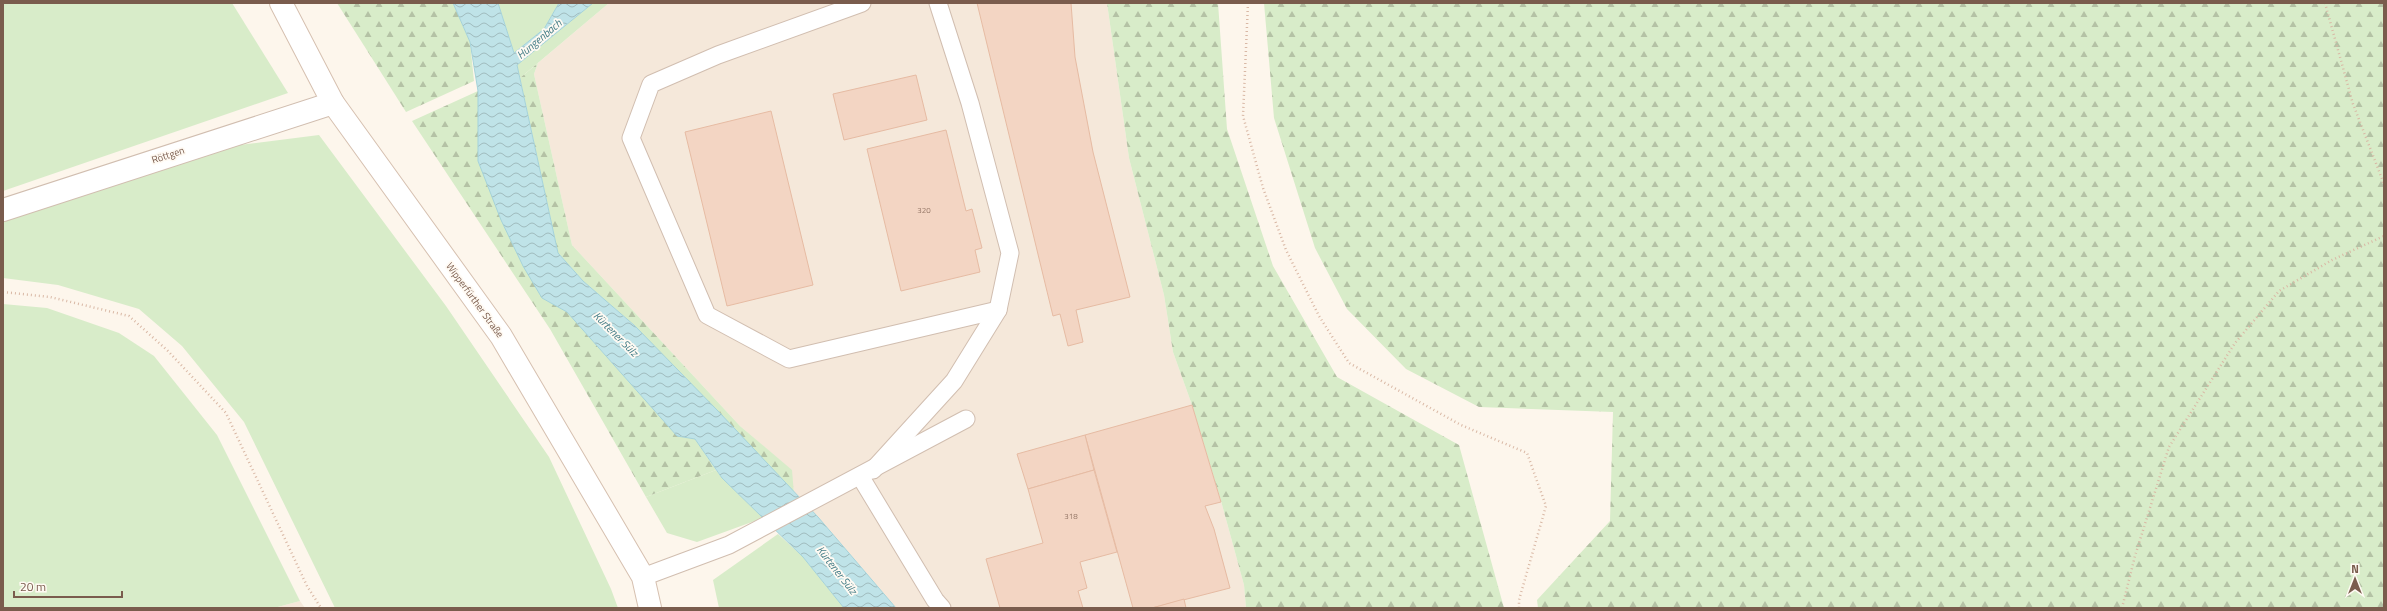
<svg xmlns="http://www.w3.org/2000/svg" width="2387" height="611" font-family="'Titillium Web',sans-serif">
	<defs>
		<pattern id="forest-firs" width="22" height="20" patternUnits="userSpaceOnUse"><rect width="22" height="20" fill="#d8ecc9"/><path d="M5 1l3.5 6h-7zM16 11l3.5 6h-7z" fill="#b4c2a5"/></pattern>
		<pattern id="water-waves" width="16" height="10" patternUnits="userSpaceOnUse"><rect width="16" height="10" fill="#bfe3e8"/><path d="M0 5q4-4 8 0t8 0" fill="none" stroke="#a0bbbe"/></pattern>
	</defs>
	<rect width="100%" height="100%" fill="#fdf6ec"/>
	<g fill="#f5e8da">
		<polygon points="609,3 1107,3 1129,158 1164,295 1173,352 1192,405 1221,501 1244,585 1246,608 896,608 818,517 794,494 791,470 740,426 572,245 534,74 538,63"/>
		<polygon points="300,601 305,608 274,608"/>
	</g>
	<g fill="#d8ecc9">
		<polygon points="3,3 232,3 288,93 3,191"/>
		<polygon points="498,3 559,3 544,29 514,53"/>
		<polygon points="593,3 609,3 520,78 517,65"/>
		<polygon points="319,135 446,306 549,457 611,589 618,608 335,608 244,422 182,346 139,309 58,285 3,278 3,221 159,166 231,146"/>
		<polygon points="3,304 47,308 119,333 154,356 217,435 300,601 274,608 3,608"/>
		<polygon points="716,470 722,478 763,518 697,542 667,533 646,497"/>
		<polygon points="778,534 803,557 844,608 719,608 713,580"/>
	</g>
	<g fill="url(#forest-firs)">
		<polygon points="337,3 453,3 470,42 474,81 406,112"/>
		<polygon points="1107,3 1218,3 1227,129 1273,266 1337,377 1459,445 1504,608 1246,608 1244,585 1221,501 1192,405 1173,352 1164,295 1129,158"/>
		<polygon points="1264,3 2384,3 2384,608 1538,608 1537,600 1610,521 1613,412 1479,407 1406,369 1347,309 1315,248 1274,118"/>
		<polygon points="538,63 534,74 572,245 740,426 792,470 794,494 635,326 583,281 558,253 520,78"/>
		<polygon points="478,91 478,161 542,298 567,312 677,436 695,439 716,470 646,497 550,329 412,121"/>
	</g>
	<polygon fill="url(#water-waves)" stroke="#a5d3da" points="453,3 498,3 514,53 544,29 559,3 593,3 517,65 558,253 583,281 635,326 718,411 818,517 896,608 844,608 803,557 722,478 695,439 677,436 567,312 542,298 523,266 501,220 478,161 478,91 470,42"/>
	<g fill="#f3d5c3" stroke="#e6bba3">
		<polygon points="977,3 1071,3 1075,57 1093,152 1130,297 1076,310 1083,342 1068,346 1060,314 1053,316"/>
		<polygon points="916,75 927,120 844,140 833,94"/>
		<polygon points="771,111 813,285 727,306 685,132"/>
		<polygon points="946,130 966,211 972,209 982,248 975,250 980,272 901,291 867,149"/>
		<polygon points="1192,405 1221,502 1205,506 1214,529 1230,588 1152,608 1133,608 1085,435"/>
		<polygon points="1085,435 1094,470 1028,489 1017,454"/>
		<polygon points="1094,470 1117,552 1080,562 1087,588 1078,591 1083,608 1000,608 986,559 1043,543 1028,489"/>
		<polygon points="1184,599 1186,608 1152,608"/>
	</g>
	<g fill="none" stroke-linecap="round" stroke-linejoin="round">
		<defs>
			<g id="lane">
				<polyline points="862,3 718,55 651,84 631,138 707,315 789,359 998,310"/>
				<polyline points="873,470 954,381 998,310 1010,253 970,103 938,3"/>
				<polyline points="860,476 935,600 942,608"/>
				<polyline points="643,577 729,545 966,419"/>
			</g>
			<polyline id="street" points="3,210 333,103"/>
			<polyline id="secondary" points="281,3 333,103 501,336 643,577 650,608"/>
		</defs>
		<use href="#lane" stroke="#d1beb0" stroke-width="19"/>
		<use href="#street" stroke="#d1beb0" stroke-width="24"/>
		<use href="#secondary" stroke="#d6c0b0" stroke-width="24"/>
		<g stroke="#d9b8a5" stroke-width="2.5" stroke-dasharray="1 3" stroke-linecap="butt">
			<polyline points="1248,3 1243,116 1263,188 1286,250 1319,316 1349,363 1461,425 1527,453 1546,506 1519,600 1519,608"/>
			<polyline points="2325,3 2353,104 2384,184"/>
			<polyline points="3,292 50,297 129,316 168,351 226,413 307,586 321,608"/>
			<polyline points="2122,608 2135,556 2169,447 2235,343 2279,291 2332,260 2384,236"/>
		</g>
		<use href="#lane" stroke="#fff" stroke-width="17"/>
		<use href="#street" stroke="#fff" stroke-width="22"/>
		<use href="#secondary" stroke="#fff" stroke-width="22"/>
	</g>
	<g text-anchor="middle" dominant-baseline="central" stroke-width="3.5" stroke-linejoin="round" paint-order="stroke">
		<g font-size="8" fill="#987a6a">
			<text x="924" y="210">320</text>
			<text x="1071" y="516">318</text>
		</g>
		<g font-size="10" fill="#7a5c4d" stroke="#fffaf3">
			<text transform="translate(168 155) rotate(-18)">Röttgen</text>
			<text transform="translate(475 300) rotate(54)">Wipperfürther Straße</text>
		</g>
		<g font-size="11" font-style="italic" fill="#437c86" stroke="#fffaf3">
			<text transform="translate(539 39) rotate(-40)">Hungenbach</text>
			<text transform="translate(616 334) rotate(45)">Kürtener Sülz</text>
			<text transform="translate(837 570) rotate(52)">Kürtener Sülz</text>
		</g>
	</g>
	<rect width="2387" height="611" fill="none" stroke="#7a5c4d" stroke-width="8"/>
	<g transform="translate(2355 579)" stroke="#fffaf3" stroke-width="3" paint-order="stroke">
	<path d="M0-3L7 15L0 10L-7 15Z" fill="#7a5c4d"/>
	<text y="-6" font-size="11" font-weight="bold" text-anchor="middle" fill="#7a5c4d">N</text>
	</g>
	<path d="M14 591v6h108v-6" fill="none" stroke="#7a5c4d" stroke-width="2"/>
	<text x="20" y="591" font-size="12" fill="#7a5c4d" stroke="#fffaf3" stroke-width="3" paint-order="stroke">20 m</text>
</svg>
